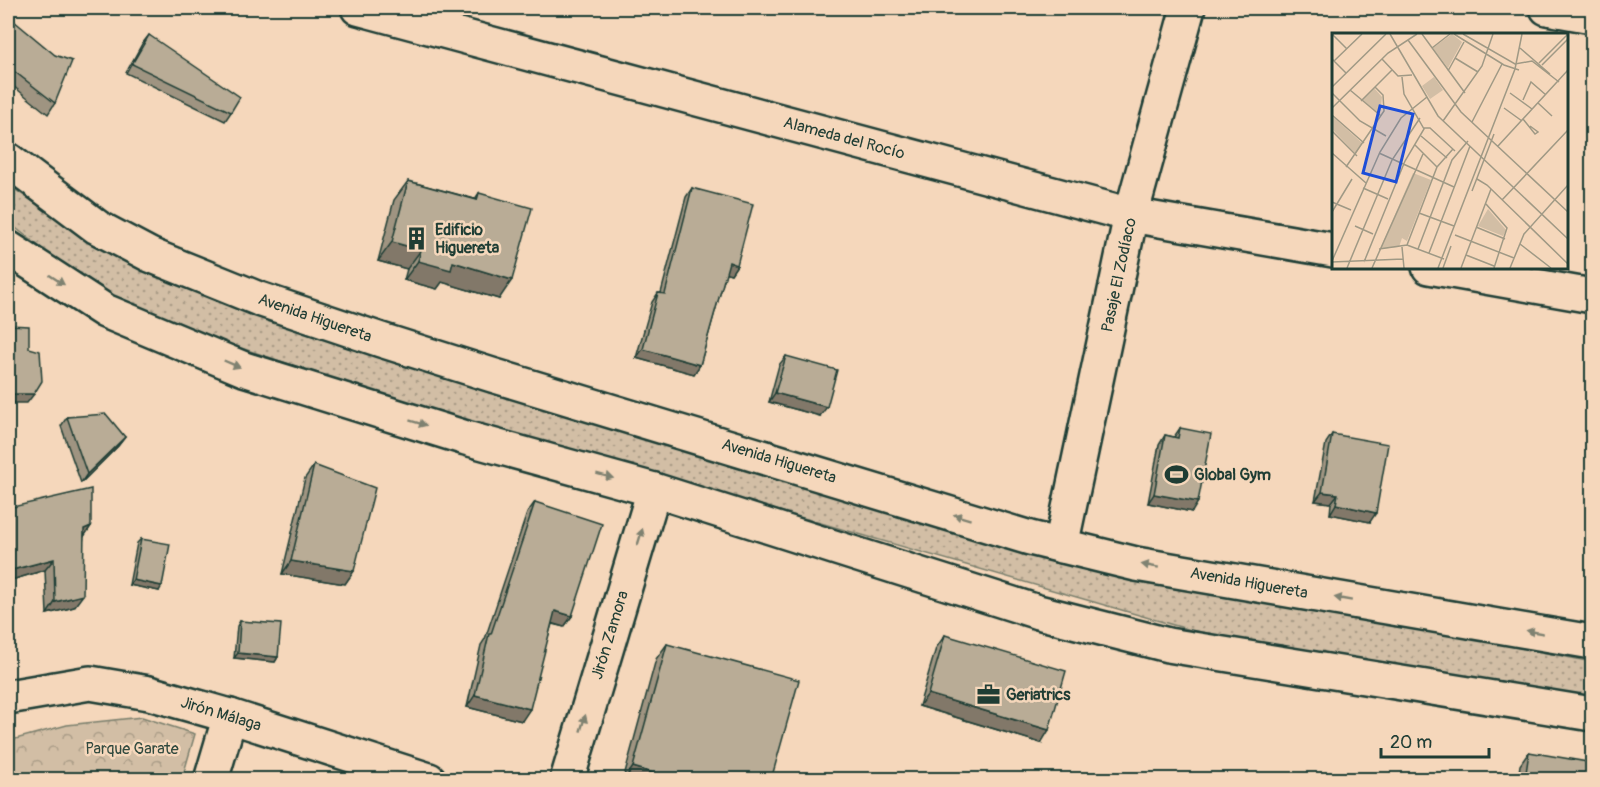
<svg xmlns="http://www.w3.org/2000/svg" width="1600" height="787" font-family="Pangolin,sans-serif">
	<defs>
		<pattern id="grass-dots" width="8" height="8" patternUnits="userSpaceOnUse" patternTransform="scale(1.5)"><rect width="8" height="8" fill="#d2bea5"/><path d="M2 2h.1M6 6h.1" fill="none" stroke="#aa9c87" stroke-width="1.8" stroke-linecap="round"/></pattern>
		<pattern id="park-crowns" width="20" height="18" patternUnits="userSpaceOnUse" patternTransform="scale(1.5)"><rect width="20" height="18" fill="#d2bea5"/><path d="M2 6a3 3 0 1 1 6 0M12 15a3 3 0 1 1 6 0" fill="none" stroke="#aa9c87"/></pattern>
	</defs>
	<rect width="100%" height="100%" fill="#f5d7bb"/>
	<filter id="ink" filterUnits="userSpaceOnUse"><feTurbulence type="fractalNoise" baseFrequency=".0167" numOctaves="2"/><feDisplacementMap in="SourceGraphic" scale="12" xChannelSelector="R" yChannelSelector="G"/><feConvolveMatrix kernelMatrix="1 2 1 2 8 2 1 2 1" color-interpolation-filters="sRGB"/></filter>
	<g filter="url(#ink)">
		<polygon fill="url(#grass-dots)" stroke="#787e6c" stroke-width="1.5" points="8,185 87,238 1039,553 1592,662 1592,696 1215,637 406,403 116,306 8,222"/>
		<polygon fill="url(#park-crowns)" stroke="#787e6c" stroke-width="1.5" points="142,717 195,734 182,779 8,779 8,741 67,725"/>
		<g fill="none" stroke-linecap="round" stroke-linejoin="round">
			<defs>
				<g id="street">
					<polyline points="358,8 1131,215 1333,250"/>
					<polyline points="1547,8 1592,16"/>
					<polyline points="1429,267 1592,296"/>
					<polyline points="1061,546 1131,215 1188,8"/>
					<polyline points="8,697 90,683 149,693 230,716 429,780"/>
					<polyline points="211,780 230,716"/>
					<polyline points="567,780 654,490"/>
				</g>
				<g id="secondary">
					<polyline points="8,160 97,227 150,255 259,299 381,340 492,375 1030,538 1136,564 1592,642"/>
					<polyline points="8,248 105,311 244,369 466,438 654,490 1038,612 1168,645 1592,714"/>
				</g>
			</defs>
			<use href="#street" stroke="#1f3d34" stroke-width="38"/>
			<use href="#secondary" stroke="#1f3d34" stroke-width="38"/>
			<use href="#street" stroke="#f5d7bb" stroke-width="33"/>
			<use href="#secondary" stroke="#f5d7bb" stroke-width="33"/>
		</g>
		<g fill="#9f9481" stroke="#1f3d34" stroke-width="1.5">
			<polygon points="8,16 55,103 48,114 8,82"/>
			<polygon points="149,35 231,112 225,121 126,73 142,44"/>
			<polygon points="408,181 475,199 479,193 499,299 442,282 437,289 404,280 407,269 378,261 394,200"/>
			<polygon points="692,188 737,265 731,274 726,272 700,365 694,374 636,358 652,302 658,293 661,293 686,197"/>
			<polygon points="786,356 820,416 769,402 779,365"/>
			<polygon points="67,417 125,437 118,446 81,483 61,426"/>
			<polygon points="1180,428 1192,512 1148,503 1159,445 1165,435 1174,437"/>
			<polygon points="1332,434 1370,522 1330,514 1331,503 1315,501 1326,443"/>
			<polygon points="314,465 354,571 345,584 282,574 305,478"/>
			<polygon points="535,502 572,616 564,627 552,624 522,721 467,707 481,645 485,639 527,513"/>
			<polygon points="8,508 91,526 84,536 74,607 47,614 45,570 8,581"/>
			<polygon points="141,539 159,591 129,585 137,543"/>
			<polygon points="240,621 278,657 275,662 234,658 237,626"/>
			<polygon points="945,635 1041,743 919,706 936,648"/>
			<polygon points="667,644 771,780 623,780 656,659"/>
			<polygon points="1529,752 1592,780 1518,780 1520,765"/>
		</g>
		<g fill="#827869" stroke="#1f3d34" stroke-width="1.5">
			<polygon points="392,242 421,250 407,269 378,261"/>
			<polygon points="418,261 453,262 512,280 499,299 442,282 437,289 404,280"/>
			<polygon points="729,262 737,265 731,274 723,272"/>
			<polygon points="643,349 700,365 694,374 636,358"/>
			<polygon points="775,393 827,407 820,416 769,402"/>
			<polygon points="8,394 34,394 27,403 8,403"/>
			<polygon points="125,437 118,446 81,483 87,474"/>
			<polygon points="1322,492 1338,494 1331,503 1315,501"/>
			<polygon points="1154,494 1198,502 1192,512 1148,503"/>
			<polygon points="1336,504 1376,513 1370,522 1330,514"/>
			<polygon points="91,526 83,538 84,529"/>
			<polygon points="54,559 45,570 8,581 8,571"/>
			<polygon points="291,561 354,571 345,584 282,574"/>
			<polygon points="133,580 162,586 159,591 129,585"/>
			<polygon points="83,595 74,607 47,614 55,602"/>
			<polygon points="555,611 572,616 564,627 547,622"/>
			<polygon points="238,653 278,657 275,662 234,658"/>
			<polygon points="928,694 1049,730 1041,743 919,706"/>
			<polygon points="475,695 530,709 522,721 467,707"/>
			<polygon points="633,767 676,780 624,780"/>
		</g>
		<g fill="#b9ac96" stroke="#1f3d34" stroke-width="1.5">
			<polygon points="8,16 55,55 72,61 55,103 15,72 12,75 8,71"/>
			<polygon points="149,35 240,97 231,112 132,64"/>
			<polygon points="408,181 477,200 479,193 532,208 512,280 453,262 451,270 418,261 421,250 392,242"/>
			<polygon points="692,188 753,204 737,265 729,262 700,365 643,349 658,293 665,294"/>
			<polygon points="8,325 29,326 29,348 40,351 42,381 34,394 8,394"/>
			<polygon points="786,356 837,370 827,407 775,393"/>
			<polygon points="106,414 125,437 87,474 67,417"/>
			<polygon points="1180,428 1211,434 1198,502 1154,494 1165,435 1178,438"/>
			<polygon points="1332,434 1388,444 1376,513 1336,504 1338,494 1322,492"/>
			<polygon points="314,465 375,488 354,571 291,561"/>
			<polygon points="91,489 91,526 84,529 83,595 55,602 54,559 8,571 8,508"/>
			<polygon points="535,502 602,524 572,616 555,611 530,709 475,695 489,634 491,634"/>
			<polygon points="141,539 170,544 162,586 133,580"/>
			<polygon points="240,621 281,624 278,657 238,653"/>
			<polygon points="945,635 1066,671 1049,730 928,694"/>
			<polygon points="667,644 799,680 771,780 676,780 633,767"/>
			<polygon points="1529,752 1593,763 1592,780 1525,780"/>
		</g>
		<defs><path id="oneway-solid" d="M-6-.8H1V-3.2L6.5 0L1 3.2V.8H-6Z" transform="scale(1.5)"/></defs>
		<g fill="#7f8271">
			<use href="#oneway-solid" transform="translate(57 280) rotate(33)"/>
			<use href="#oneway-solid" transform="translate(232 364) rotate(23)"/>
			<use href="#oneway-solid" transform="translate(418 423) rotate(17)"/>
			<use href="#oneway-solid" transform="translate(605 476) rotate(15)"/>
			<use href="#oneway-solid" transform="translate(962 517) rotate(-163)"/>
			<use href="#oneway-solid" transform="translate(640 537) rotate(-73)"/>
			<use href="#oneway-solid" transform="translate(1150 566) rotate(-170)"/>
			<use href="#oneway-solid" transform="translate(1343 599) rotate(-170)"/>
			<use href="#oneway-solid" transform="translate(1535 632) rotate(-170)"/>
			<use href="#oneway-solid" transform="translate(583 723) rotate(-73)"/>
		</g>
	</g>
	<defs>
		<symbol id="building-bare" viewBox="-9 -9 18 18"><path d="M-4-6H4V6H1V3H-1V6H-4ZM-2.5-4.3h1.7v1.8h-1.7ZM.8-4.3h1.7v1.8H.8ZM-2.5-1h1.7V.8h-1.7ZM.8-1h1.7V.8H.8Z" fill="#1f3d34" stroke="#f5d7bb" stroke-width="2.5" paint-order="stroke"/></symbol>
		<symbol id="stadium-bare" viewBox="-9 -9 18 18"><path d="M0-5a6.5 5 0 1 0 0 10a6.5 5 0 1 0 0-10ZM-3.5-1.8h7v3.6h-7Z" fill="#1f3d34" stroke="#f5d7bb" stroke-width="2.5" paint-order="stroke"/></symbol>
		<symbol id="office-bare" viewBox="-9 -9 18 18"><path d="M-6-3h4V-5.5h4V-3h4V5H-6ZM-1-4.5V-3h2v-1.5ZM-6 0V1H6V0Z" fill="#1f3d34" stroke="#f5d7bb" stroke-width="2.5" paint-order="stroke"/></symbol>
	</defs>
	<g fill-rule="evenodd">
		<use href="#building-bare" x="400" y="222" width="33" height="33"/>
		<use href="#stadium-bare" x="1160" y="458" width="33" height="33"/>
		<use href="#office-bare" x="972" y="678" width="33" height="33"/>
	</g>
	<g text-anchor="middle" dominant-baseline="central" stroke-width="5" stroke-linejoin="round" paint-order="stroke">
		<g font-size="16" fill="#1f3d34" stroke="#f5d7bb">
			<text transform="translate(844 138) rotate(15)">Alameda del Rocío</text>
			<text transform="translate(1119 275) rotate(-78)">Pasaje El Zodíaco</text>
			<text transform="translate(315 318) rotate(19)">Avenida Higuereta</text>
			<text transform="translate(779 461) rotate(17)">Avenida Higuereta</text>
			<text transform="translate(1249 583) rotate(10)">Avenida Higuereta</text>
			<text transform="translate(610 635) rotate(-73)">Jirón Zamora</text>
			<text transform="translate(221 714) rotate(17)">Jirón Málaga</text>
		</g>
		<g font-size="16" font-weight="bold" fill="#1f3d34" stroke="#f5d7bb" text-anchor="start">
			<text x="435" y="230">Edificio<tspan x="435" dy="18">Higuereta</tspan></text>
			<text x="1194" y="475">Global Gym</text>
			<text x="1006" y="695">Geriatrics</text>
		</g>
		<g font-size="16" fill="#314a3f" stroke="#f5d7bb">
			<text x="132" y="749">Parque Garate</text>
		</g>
	</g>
	<g transform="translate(1332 33)">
		<rect width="236" height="236" fill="#f5d7bb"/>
		<path d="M120,1L130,9L116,35L101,15ZM102,44L111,57L98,66L90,53ZM42,55L50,64L48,82L30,67ZM0,83L30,110L24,121L0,96ZM81,140L99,147L75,208L70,205L67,214L48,216ZM156,176L174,197L171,203L146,193Z" fill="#d2bea5"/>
		<path fill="none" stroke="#9f9985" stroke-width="1.5" d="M0,1L15,16M58,1L106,83L236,206M90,1L133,60M122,1L172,32L187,37M131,1L183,31L200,28L227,49M76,7L129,79L236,179M100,15L118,1M188,15L218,41M123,25L146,39M0,26L14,40M50,26L66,43L80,42M2,28L30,1M207,30L236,1M210,32L236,6M116,38L132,9M0,54L54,1M18,57L49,83M0,60L28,88L54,103M178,60L200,76M191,67L199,49L214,62M29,68L60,37M206,70L220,83M0,75L56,20L85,1M172,75L190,88M0,82L32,110M191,86L203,101L206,99L198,93M111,88L150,33L161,1M140,89L170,31M92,95H98L123,118M0,98L25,123M89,103L115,125M83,112L105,134M166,113L236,37M0,120L34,150M47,120L122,154M14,134L52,78L51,62L43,54M145,146L155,152L236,231M31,155L56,166M140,158L162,101M170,167L236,97M0,169L19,177M154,171L175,195L162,235M0,179L20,146M87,180L122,193M23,193L41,201M144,194L173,206M123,202L182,225M188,211L219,235M75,212L105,134L121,116M75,212L112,226M70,214L72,235M47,216L75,212M86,216L120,127L136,108M97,220L138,113M134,222L162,233M0,228L48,119L69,85L95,64M0,229L71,226M32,229L73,128L92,96L72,61L70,44M15,235L60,127L88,85M40,235L91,121M106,235L183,36L190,1M111,235L119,213M129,235L159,156M178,235L192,201L236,152"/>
		<path fill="#1d4ed8" fill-opacity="0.15" stroke="#1d4ed8" stroke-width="3" d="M48,73L81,81L64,149L31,140Z"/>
		<rect width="236" height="236" fill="none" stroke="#1f3d34" stroke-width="3"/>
	</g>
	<rect width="1600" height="787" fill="none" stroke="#f5d7bb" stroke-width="30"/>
	<rect x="15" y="15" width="1570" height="757" fill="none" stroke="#1f3d34" stroke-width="2" filter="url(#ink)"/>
	<path d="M1381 748v9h108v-9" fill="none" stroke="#1f3d34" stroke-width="3"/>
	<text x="1390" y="748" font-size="18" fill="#1f3d34" stroke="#f5d7bb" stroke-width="4.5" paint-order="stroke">20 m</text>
</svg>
